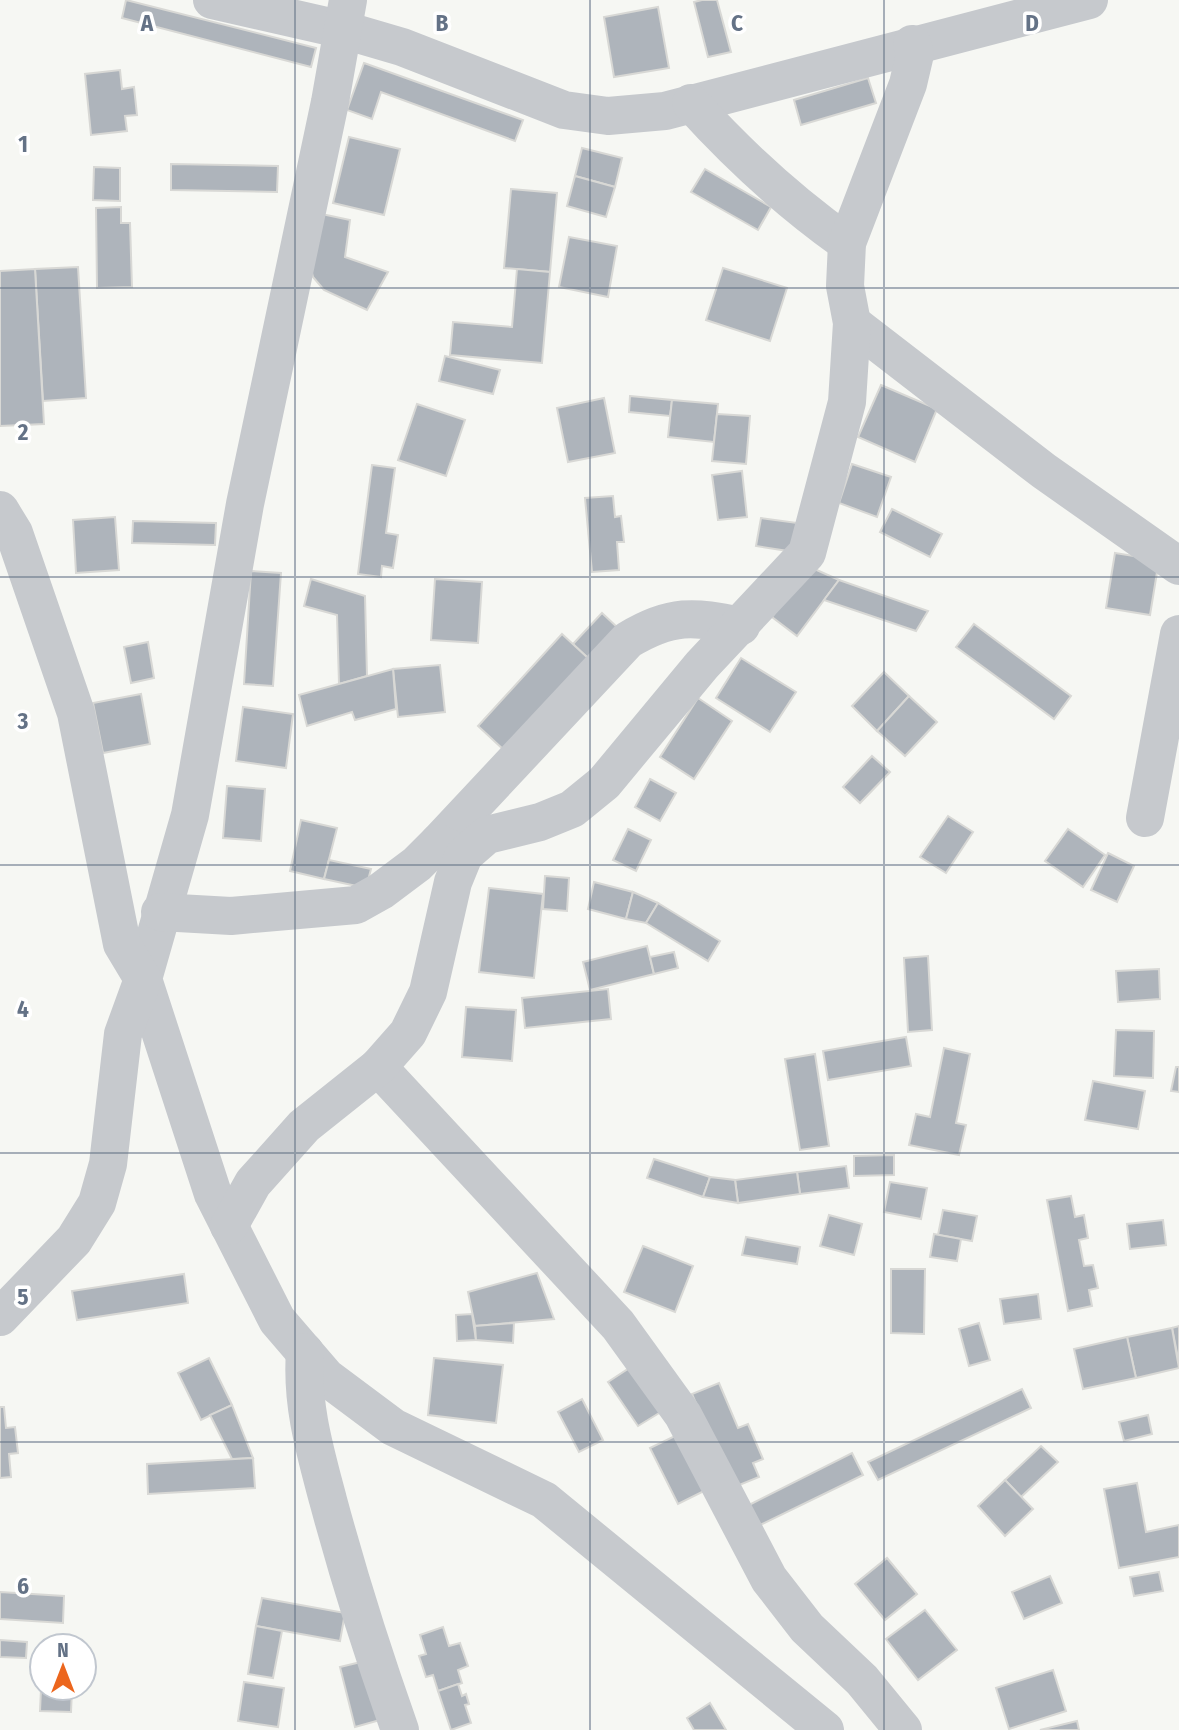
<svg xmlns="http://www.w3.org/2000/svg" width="1179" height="1730" font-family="'Fira Sans Condensed',sans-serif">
	<rect width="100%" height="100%" fill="#f6f7f3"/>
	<g fill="#aeb4bb" stroke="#d8d8d5" stroke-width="2">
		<polygon points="126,0 316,48 311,67 122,18"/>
		<polygon points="702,0 717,0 731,52 708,57 694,2"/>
		<polygon points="658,7 669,68 614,77 604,17"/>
		<polygon points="364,63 523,120 515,141 381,92 372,119 347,110"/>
		<polygon points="120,70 122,89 134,87 137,115 125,116 127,131 91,135 85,74"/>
		<polygon points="868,78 876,103 801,125 794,100"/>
		<polygon points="349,137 400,149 384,215 333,203"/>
		<polygon points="582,148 622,158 615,187 575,176"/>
		<polygon points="171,164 278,166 277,192 171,190"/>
		<polygon points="94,167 120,168 120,201 93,200"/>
		<polygon points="705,169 771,207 758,230 691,192"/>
		<polygon points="575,176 615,187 606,217 567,206"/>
		<polygon points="511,189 557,193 550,272 504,268"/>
		<polygon points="121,207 121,223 130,223 132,287 97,288 96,208"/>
		<polygon points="317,213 350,220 345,257 388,272 367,310 324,290 313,277 309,261"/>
		<polygon points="569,237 617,246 608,297 559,287"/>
		<polygon points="78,267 86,398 43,401 35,269"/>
		<polygon points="723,268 787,288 770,341 706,320"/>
		<polygon points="35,269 44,424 0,426 0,271"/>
		<polygon points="517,269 550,272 542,363 450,355 453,322 512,327"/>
		<polygon points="445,356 500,370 493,394 439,381"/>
		<polygon points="881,385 937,409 915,462 858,437"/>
		<polygon points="630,396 672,400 670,416 629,412"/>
		<polygon points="604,398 615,453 568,462 557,408"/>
		<polygon points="672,400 718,404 714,442 668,437"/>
		<polygon points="417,404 465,420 446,476 398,460"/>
		<polygon points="717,414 750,416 746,464 712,461"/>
		<polygon points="852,464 891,477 877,517 839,503"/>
		<polygon points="372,465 395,468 386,533 398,535 393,568 382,566 381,577 358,574"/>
		<polygon points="742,471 747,517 718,520 712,475"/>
		<polygon points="613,496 615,517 621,516 624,542 617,542 619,570 592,572 585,498"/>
		<polygon points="892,509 942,534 930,557 880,532"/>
		<polygon points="115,517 119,570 76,573 73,520"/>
		<polygon points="761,518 805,524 801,553 756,546"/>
		<polygon points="133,521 216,523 215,545 132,543"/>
		<polygon points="1115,553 1159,560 1150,615 1106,608"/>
		<polygon points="810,567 839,580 797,636 772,617"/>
		<polygon points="251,571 281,573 273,686 244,684"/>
		<polygon points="311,579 365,596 367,676 339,684 337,615 304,606"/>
		<polygon points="435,579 482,582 478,643 431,640"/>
		<polygon points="839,580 928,611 916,631 824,600"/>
		<polygon points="602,613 618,628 589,659 573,644"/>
		<polygon points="974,624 1071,696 1054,719 956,647"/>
		<polygon points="562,634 589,659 505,751 478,726"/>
		<polygon points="148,642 154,678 131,683 124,647"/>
		<polygon points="741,658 796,692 770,732 716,698"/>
		<polygon points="440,665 445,712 398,717 393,669"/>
		<polygon points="393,669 396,709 355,720 352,712 307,726 299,695"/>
		<polygon points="884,672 909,696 877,731 852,706"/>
		<polygon points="141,694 150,744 103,753 93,703"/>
		<polygon points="909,696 937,722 905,756 877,731"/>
		<polygon points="698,698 732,721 694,779 660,757"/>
		<polygon points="243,707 293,714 286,768 236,761"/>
		<polygon points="872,756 890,772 860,803 843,787"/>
		<polygon points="650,779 676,793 660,821 635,807"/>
		<polygon points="227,786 265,789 261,841 223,838"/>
		<polygon points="948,816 973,832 946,873 920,857"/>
		<polygon points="301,820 337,828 324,879 290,871"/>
		<polygon points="628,829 651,840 636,871 613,860"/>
		<polygon points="1068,829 1105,855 1083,887 1045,861"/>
		<polygon points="1108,853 1134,866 1117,902 1091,890"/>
		<polygon points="329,860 371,869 366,888 324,879"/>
		<polygon points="545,876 569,878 567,911 543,909"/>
		<polygon points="594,882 633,892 626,919 588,909"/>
		<polygon points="489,888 543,894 534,978 479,972"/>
		<polygon points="633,892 658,903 646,923 626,919"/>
		<polygon points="658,903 720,941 708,961 646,923"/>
		<polygon points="647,946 654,974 590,990 583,962"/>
		<polygon points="674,952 678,968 654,974 650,957"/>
		<polygon points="928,956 932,1030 908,1032 904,958"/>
		<polygon points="1159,969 1160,999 1118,1002 1116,971"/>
		<polygon points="608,989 611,1019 525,1028 522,998"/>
		<polygon points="466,1007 516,1010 512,1061 462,1057"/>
		<polygon points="1116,1030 1154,1031 1153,1078 1114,1076"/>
		<polygon points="906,1037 911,1066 828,1080 823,1051"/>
		<polygon points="944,1048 970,1054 956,1123 966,1125 959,1155 909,1145 916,1114 930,1117"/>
		<polygon points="815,1054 829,1146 800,1150 785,1059"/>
		<polygon points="1176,1067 1179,1067 1179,1092 1171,1091"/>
		<polygon points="1093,1081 1145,1091 1138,1129 1085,1120"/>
		<polygon points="894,1155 894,1175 854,1176 854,1156"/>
		<polygon points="654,1159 710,1177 703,1197 647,1178"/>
		<polygon points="846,1166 849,1188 800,1194 797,1172"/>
		<polygon points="797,1172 800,1194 738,1203 735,1180"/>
		<polygon points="710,1177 735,1180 738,1203 703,1197"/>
		<polygon points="890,1182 927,1188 921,1219 884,1212"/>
		<polygon points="1071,1196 1075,1217 1084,1215 1088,1238 1079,1240 1084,1266 1093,1265 1098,1288 1089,1290 1092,1306 1068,1311 1047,1200"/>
		<polygon points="943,1210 977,1216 972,1241 938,1235"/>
		<polygon points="829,1215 862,1224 854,1255 820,1246"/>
		<polygon points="1163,1220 1166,1245 1130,1249 1127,1224"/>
		<polygon points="934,1234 961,1239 957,1261 930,1257"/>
		<polygon points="746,1237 800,1247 797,1264 742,1255"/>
		<polygon points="643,1246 693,1266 675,1312 624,1292"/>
		<polygon points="891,1269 925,1269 924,1334 891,1333"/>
		<polygon points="537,1273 554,1319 475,1326 468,1292"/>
		<polygon points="184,1274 188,1303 77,1320 72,1291"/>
		<polygon points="1038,1294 1041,1319 1004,1324 1000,1299"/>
		<polygon points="472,1314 476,1340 457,1341 456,1315"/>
		<polygon points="514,1323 513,1343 476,1340 475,1326"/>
		<polygon points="979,1323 990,1360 969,1366 959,1329"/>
		<polygon points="1179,1326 1179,1363 1172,1328"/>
		<polygon points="1172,1328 1179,1368 1136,1378 1127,1337"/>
		<polygon points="1127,1337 1136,1378 1083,1389 1074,1349"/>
		<polygon points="209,1358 232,1405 201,1420 178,1373"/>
		<polygon points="434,1358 503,1365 496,1423 428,1415"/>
		<polygon points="634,1365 664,1410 638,1426 608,1382"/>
		<polygon points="719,1383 738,1428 748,1424 763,1459 753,1463 759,1477 732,1488 692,1394"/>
		<polygon points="1022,1389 1031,1408 878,1480 868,1462"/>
		<polygon points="582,1399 603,1440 579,1452 558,1412"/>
		<polygon points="232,1405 253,1458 232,1459 210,1415"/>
		<polygon points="0,1407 4,1407 6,1428 15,1427 18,1453 9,1454 11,1477 0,1478"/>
		<polygon points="1148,1415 1152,1434 1124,1441 1119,1422"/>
		<polygon points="679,1434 706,1490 678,1504 650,1448"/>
		<polygon points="1041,1446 1058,1462 1021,1497 1005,1480"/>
		<polygon points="852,1453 863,1475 756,1527 745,1507"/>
		<polygon points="253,1458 255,1488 148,1494 147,1464"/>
		<polygon points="1005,1480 1033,1509 1005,1536 978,1506"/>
		<polygon points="1137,1483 1146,1532 1179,1525 1179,1557 1119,1568 1104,1489"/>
		<polygon points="887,1558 917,1594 885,1620 855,1584"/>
		<polygon points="1159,1572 1163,1591 1134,1596 1130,1577"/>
		<polygon points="1050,1576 1062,1603 1024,1619 1012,1592"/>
		<polygon points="0,1592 64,1596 63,1623 0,1619"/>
		<polygon points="262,1598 345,1613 340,1641 256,1626"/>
		<polygon points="925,1610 957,1650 918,1680 886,1639"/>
		<polygon points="256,1626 282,1631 273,1678 248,1674"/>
		<polygon points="443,1627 449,1646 460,1643 468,1666 458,1670 462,1683 438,1691 433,1675 426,1677 419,1656 426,1654 420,1635"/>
		<polygon points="0,1640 27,1642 26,1658 0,1657"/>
		<polygon points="365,1661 380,1720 355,1727 340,1667"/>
		<polygon points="1053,1670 1066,1711 1009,1729 996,1688"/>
		<polygon points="244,1682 284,1688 278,1727 238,1721"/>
		<polygon points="458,1684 462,1696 466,1694 469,1704 465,1705 471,1723 451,1730 438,1691"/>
		<polygon points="41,1689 72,1690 71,1712 40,1711"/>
		<polygon points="710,1703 726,1730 694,1730 687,1718"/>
		<polygon points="1077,1721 1079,1730 1040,1730"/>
	</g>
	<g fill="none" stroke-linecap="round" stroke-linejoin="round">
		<g stroke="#c6c9cd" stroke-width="38">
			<polyline points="212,0 344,30 402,47 564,110 608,116 665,111 1089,0"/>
			<polyline points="348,0 330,102 245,504 190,815 143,979 213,1194 277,1320 326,1377 393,1427 544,1500 825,1730"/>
			<path d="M691,103C739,156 789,202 847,243"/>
			<polyline points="852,323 1044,471 1179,566"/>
			<polyline points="0,510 14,533 76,713 122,944 143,979 123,1034 108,1164 97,1203 74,1240 0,1317"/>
			<polyline points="1145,818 1179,634"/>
			<path d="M438,843L628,640C671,614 694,616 741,626"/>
			<polyline points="160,912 231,916 356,905 381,891 417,864 438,843 460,853"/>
			<polyline points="378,1067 618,1325 683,1415 769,1579 807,1628 862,1680 903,1730"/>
			<polyline points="229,1226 253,1183 304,1126 378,1067 408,1033 428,992 453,882 464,855 487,835 540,822 572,809 604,783 702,665 807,553 847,402 852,323 845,286 847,243 908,84 915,54 912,44"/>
			<path d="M305,1352C301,1404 315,1451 328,1500C349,1578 373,1654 400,1730"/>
		</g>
	</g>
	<path fill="none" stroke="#647286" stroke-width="2" stroke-opacity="0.55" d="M295,0V1730M590,0V1730M884,0V1730M0,288H1179M0,577H1179M0,865H1179M0,1153H1179M0,1442H1179"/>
	<g font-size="23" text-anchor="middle" font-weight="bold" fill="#647286" stroke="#fff" stroke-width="7" stroke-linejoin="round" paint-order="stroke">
		<text x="147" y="31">A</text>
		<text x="442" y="31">B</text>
		<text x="737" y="31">C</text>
		<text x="1032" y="31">D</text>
		<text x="23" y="152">1</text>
		<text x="23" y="440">2</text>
		<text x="23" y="729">3</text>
		<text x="23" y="1017">4</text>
		<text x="23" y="1305">5</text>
		<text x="23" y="1594">6</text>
	</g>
	<g transform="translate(63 1667)"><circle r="33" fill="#ffffff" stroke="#c1c7cf" stroke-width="2"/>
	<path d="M0-5L12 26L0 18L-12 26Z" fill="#ec661d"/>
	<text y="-10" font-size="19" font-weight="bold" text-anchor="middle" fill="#647286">N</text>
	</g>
</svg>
